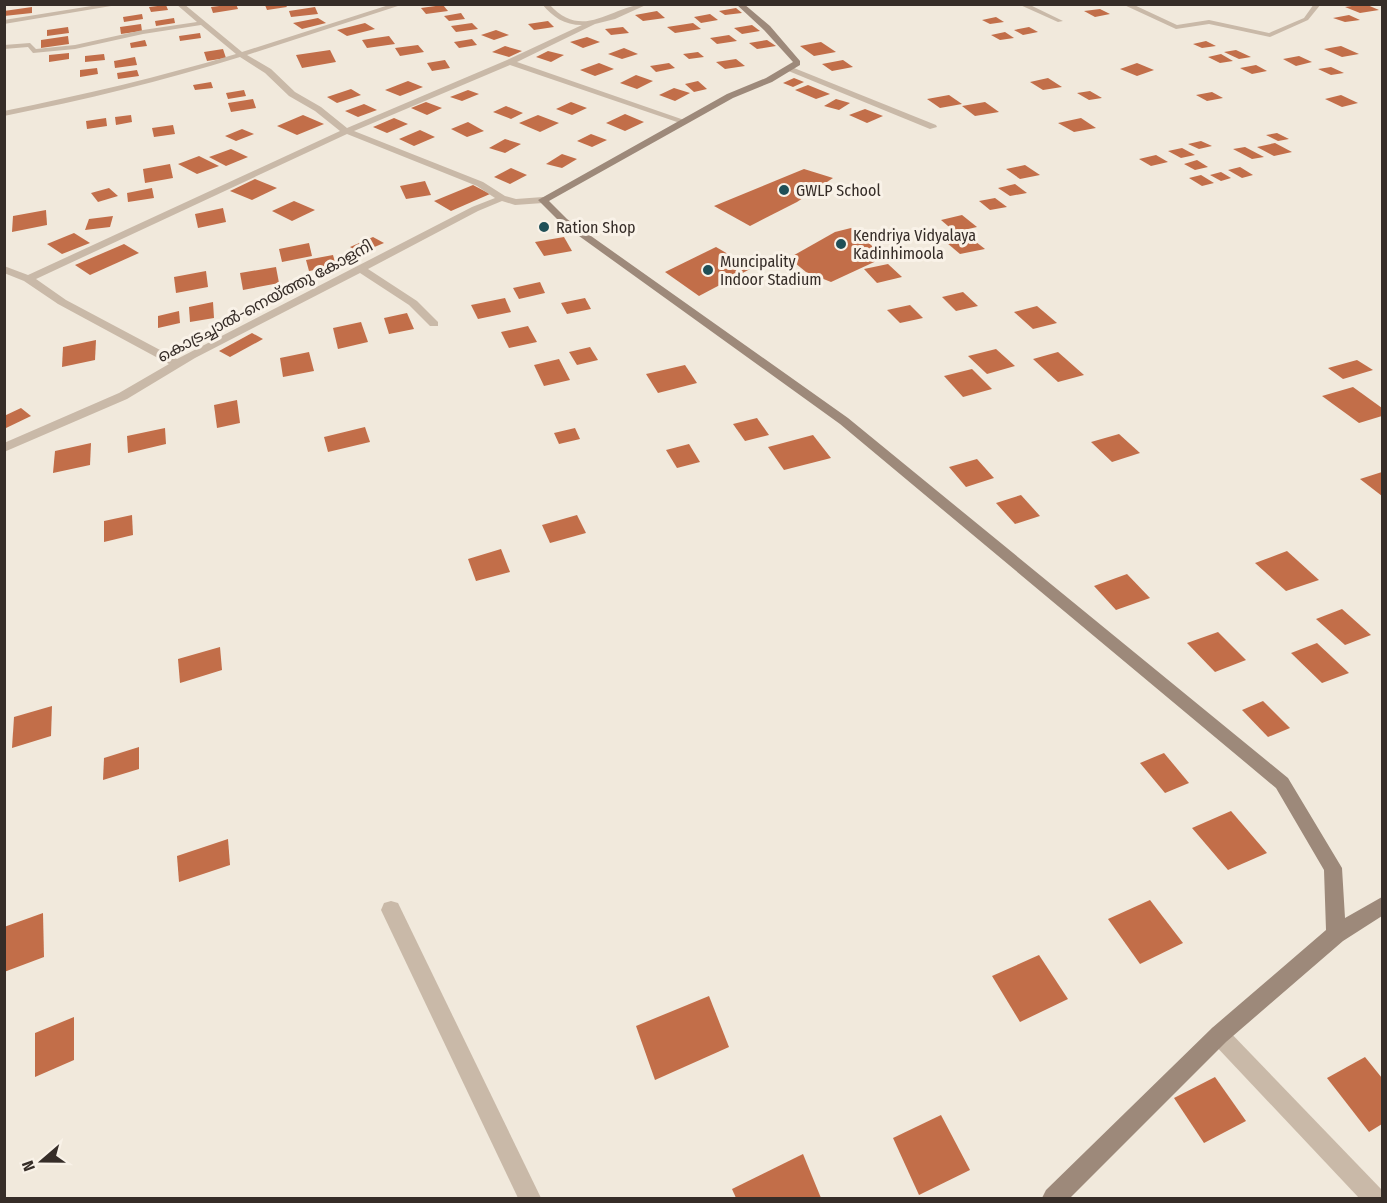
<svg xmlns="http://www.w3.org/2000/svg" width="1387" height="1203" font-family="'Fira Sans Condensed','Noto Sans Malayalam',sans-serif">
	<rect width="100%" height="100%" fill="#f1e9dc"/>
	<g fill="#c26e49">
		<polygon points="236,4 238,9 213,13 211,7"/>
		<polygon points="285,4 287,7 267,10 265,5"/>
		<polygon points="1365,4 1379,10 1360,13 1345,7"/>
		<polygon points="166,5 168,10 151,12 149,7"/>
		<polygon points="443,5 448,11 426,14 421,8"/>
		<polygon points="32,7 32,13 4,16 4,11"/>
		<polygon points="315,7 318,14 291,17 289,11"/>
		<polygon points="736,8 742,13 725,15 719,11"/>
		<polygon points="1100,9 1110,14 1095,17 1084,11"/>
		<polygon points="657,11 665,18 643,21 635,15"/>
		<polygon points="461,13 465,19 449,21 444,16"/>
		<polygon points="142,14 143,19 124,22 123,17"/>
		<polygon points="710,14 718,20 701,23 694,17"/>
		<polygon points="1349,15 1360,20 1345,22 1333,18"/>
		<polygon points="996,17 1004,22 990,24 982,20"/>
		<polygon points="174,18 175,23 156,26 155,21"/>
		<polygon points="318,18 326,23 302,29 293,23"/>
		<polygon points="548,21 554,27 534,30 528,24"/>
		<polygon points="365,23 375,29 347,36 337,30"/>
		<polygon points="472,23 478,29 456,32 451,26"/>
		<polygon points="693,23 701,29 675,33 667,27"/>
		<polygon points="141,24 142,31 121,34 120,27"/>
		<polygon points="752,25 760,31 742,34 734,28"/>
		<polygon points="68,27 69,33 47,36 47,30"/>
		<polygon points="623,27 629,33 611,35 605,29"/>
		<polygon points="1029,27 1038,32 1023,35 1014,30"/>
		<polygon points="496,30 509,35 494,40 481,35"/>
		<polygon points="1005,32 1014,38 1000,40 991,35"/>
		<polygon points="200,33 201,38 180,41 179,36"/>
		<polygon points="729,35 737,41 717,44 710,38"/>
		<polygon points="68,36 69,44 41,48 41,40"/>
		<polygon points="389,36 395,44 367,48 362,40"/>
		<polygon points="587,37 600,42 583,48 570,42"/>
		<polygon points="472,39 477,45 459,48 454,42"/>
		<polygon points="145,40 147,46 131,48 130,43"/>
		<polygon points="767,40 776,46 757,49 749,43"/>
		<polygon points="1206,41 1216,46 1202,48 1193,44"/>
		<polygon points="821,42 836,52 814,56 800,46"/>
		<polygon points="418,45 424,52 400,56 395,48"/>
		<polygon points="505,46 522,51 509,57 492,52"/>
		<polygon points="1341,46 1359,54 1342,57 1324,49"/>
		<polygon points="624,48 638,54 622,59 608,54"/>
		<polygon points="223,49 226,58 207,61 204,52"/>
		<polygon points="330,50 336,62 302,68 296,55"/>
		<polygon points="1236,50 1251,57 1239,59 1224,52"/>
		<polygon points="548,51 564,55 551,62 536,57"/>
		<polygon points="698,52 704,57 689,59 683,54"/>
		<polygon points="69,53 69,59 49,62 49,55"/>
		<polygon points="104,54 105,60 85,62 85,56"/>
		<polygon points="1221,54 1233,61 1220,63 1208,57"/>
		<polygon points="1299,56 1312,62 1296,66 1283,59"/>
		<polygon points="135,57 137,65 115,68 114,61"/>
		<polygon points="736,59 745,66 725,69 716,62"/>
		<polygon points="445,60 450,68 432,71 427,63"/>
		<polygon points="843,60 853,67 832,71 822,64"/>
		<polygon points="599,63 614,69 595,76 580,70"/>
		<polygon points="669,63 675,68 656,72 650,66"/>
		<polygon points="1137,63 1154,70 1137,76 1120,69"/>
		<polygon points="1256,65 1267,71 1252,74 1240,68"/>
		<polygon points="1331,67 1344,73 1331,75 1318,69"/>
		<polygon points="97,68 98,74 80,77 80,70"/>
		<polygon points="137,70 139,76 118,79 117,73"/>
		<polygon points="636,75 653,81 637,89 620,83"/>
		<polygon points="794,78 804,82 793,87 783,83"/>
		<polygon points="1048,78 1062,87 1043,90 1030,82"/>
		<polygon points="408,81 423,87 400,96 385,90"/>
		<polygon points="698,81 707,89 694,92 685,84"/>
		<polygon points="211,82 213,88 195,90 193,85"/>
		<polygon points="808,85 830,94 816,99 795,90"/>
		<polygon points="674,88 690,93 675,101 659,95"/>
		<polygon points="351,89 361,95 337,103 327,97"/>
		<polygon points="244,90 246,96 228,99 226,93"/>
		<polygon points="468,90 479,94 462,101 450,97"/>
		<polygon points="1090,91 1102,98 1089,100 1077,93"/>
		<polygon points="1212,92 1223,98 1207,101 1196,95"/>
		<polygon points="949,95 962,104 940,108 927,99"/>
		<polygon points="1341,95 1358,103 1342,107 1325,99"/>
		<polygon points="253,99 256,108 231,112 228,103"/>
		<polygon points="836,99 850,103 839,110 824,106"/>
		<polygon points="426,102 442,108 427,115 411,108"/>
		<polygon points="571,102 587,108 572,115 556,109"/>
		<polygon points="985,102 999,112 975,116 962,106"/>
		<polygon points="364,104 377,110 358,117 345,111"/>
		<polygon points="506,106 523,113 511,119 493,112"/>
		<polygon points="865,109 883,116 867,123 849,115"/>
		<polygon points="625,114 644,122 625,131 606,123"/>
		<polygon points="131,115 132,122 116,125 115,117"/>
		<polygon points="303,115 324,124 297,135 277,126"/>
		<polygon points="538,115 559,123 540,132 519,123"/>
		<polygon points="106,118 107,126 87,129 86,121"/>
		<polygon points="394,118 408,124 387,133 373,127"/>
		<polygon points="1081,118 1096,128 1074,132 1058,123"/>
		<polygon points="468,122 484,131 467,137 451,129"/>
		<polygon points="173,125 175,134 154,137 152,128"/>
		<polygon points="242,129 254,134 236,141 225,136"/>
		<polygon points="420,130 435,137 414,146 399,139"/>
		<polygon points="1277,133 1289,139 1278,141 1266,135"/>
		<polygon points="591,134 607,140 592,147 577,141"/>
		<polygon points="505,139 521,144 505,153 489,148"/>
		<polygon points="1201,141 1212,146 1199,149 1188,144"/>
		<polygon points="1275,143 1292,152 1274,156 1257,147"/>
		<polygon points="1245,147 1264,157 1252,159 1233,149"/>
		<polygon points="1182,148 1195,155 1181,158 1168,151"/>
		<polygon points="231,149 248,157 226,166 209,157"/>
		<polygon points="562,154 577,159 562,168 546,164"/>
		<polygon points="1156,155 1168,162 1151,166 1139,159"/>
		<polygon points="199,156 219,166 197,174 178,164"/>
		<polygon points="1197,160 1208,167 1195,170 1184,164"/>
		<polygon points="170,164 173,178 145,183 143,169"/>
		<polygon points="1025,165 1040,175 1020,179 1006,169"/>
		<polygon points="1240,167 1253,175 1242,178 1228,170"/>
		<polygon points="511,168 527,175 510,184 494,177"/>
		<polygon points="804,169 833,178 797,202 750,226 714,206"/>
		<polygon points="1221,172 1231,178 1221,181 1210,175"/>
		<polygon points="1201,175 1214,183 1202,186 1189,178"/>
		<polygon points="255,179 277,188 252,200 230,191"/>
		<polygon points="425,181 431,195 406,199 400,186"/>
		<polygon points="1015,184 1027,193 1010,196 998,188"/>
		<polygon points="473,185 490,194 451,211 434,201"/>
		<polygon points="109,188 118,196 98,202 91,193"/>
		<polygon points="152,188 154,198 128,202 127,193"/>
		<polygon points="995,198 1007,207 990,210 979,201"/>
		<polygon points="294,201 315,210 292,221 272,211"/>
		<polygon points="223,208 226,222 198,228 195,214"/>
		<polygon points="46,210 47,225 12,232 13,216"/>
		<polygon points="962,215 977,227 955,232 941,220"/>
		<polygon points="113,216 110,227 85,230 89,219"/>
		<polygon points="851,228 885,257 831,282 806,272 789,258 835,232"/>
		<polygon points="74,233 90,243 62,254 47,244"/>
		<polygon points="373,237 384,243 360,253 350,247"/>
		<polygon points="564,237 572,251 544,256 535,242"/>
		<polygon points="971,238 985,249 960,254 947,243"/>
		<polygon points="309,243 312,256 282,262 279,249"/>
		<polygon points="124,244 139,253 90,275 75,265"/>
		<polygon points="716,247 752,268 699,296 665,272"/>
		<polygon points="333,255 336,266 309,271 306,260"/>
		<polygon points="888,264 902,277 877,283 864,269"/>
		<polygon points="276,267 279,283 243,290 240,273"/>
		<polygon points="206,271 208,287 176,293 174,277"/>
		<polygon points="540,282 545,293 519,299 513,288"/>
		<polygon points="963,292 978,306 956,311 942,297"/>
		<polygon points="505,298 511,312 478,319 471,305"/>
		<polygon points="585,298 591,309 567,314 561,303"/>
		<polygon points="213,302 214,318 190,322 189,307"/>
		<polygon points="910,305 923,318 900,323 887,310"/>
		<polygon points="1037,306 1057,323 1033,329 1014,312"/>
		<polygon points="179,311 180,323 158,328 158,316"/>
		<polygon points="407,313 414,329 389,334 384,318"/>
		<polygon points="361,322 368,342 338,349 333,328"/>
		<polygon points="528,326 537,342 509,348 501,332"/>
		<polygon points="252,333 263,339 230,357 219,351"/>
		<polygon points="96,340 95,360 62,367 63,347"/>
		<polygon points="590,347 598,360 577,365 569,352"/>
		<polygon points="996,349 1015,366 987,374 968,356"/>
		<polygon points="309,352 314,371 283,377 280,358"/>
		<polygon points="1058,352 1084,375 1058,382 1033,359"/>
		<polygon points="559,359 570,380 544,386 534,365"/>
		<polygon points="1357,360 1373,370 1343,379 1328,368"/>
		<polygon points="685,365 697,383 658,393 646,374"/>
		<polygon points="972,369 992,389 963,397 944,376"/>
		<polygon points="1353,387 1382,408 1382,416 1359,423 1322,396"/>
		<polygon points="237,400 240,423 217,428 214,405"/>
		<polygon points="21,408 31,416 4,429 4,416"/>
		<polygon points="757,418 769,435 745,441 733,424"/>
		<polygon points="365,427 370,442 328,452 324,437"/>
		<polygon points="165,428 166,444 128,453 127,436"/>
		<polygon points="575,428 580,439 559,444 554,433"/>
		<polygon points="1119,434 1140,453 1112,462 1091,442"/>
		<polygon points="813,435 831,458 784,470 768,447"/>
		<polygon points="91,443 90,465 53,473 55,451"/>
		<polygon points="689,444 700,462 677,468 666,450"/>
		<polygon points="977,459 994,478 966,487 949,467"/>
		<polygon points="1382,472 1382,496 1360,479"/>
		<polygon points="1021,495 1040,516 1015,524 996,503"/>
		<polygon points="132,515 133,535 104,542 104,521"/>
		<polygon points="577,515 586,533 550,543 542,525"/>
		<polygon points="501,549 510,572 476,581 468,559"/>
		<polygon points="1287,551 1319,580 1286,591 1255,563"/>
		<polygon points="1127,574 1150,598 1116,610 1094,586"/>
		<polygon points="1342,609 1371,635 1345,645 1316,619"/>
		<polygon points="1218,632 1246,660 1215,672 1187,643"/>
		<polygon points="1317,643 1349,673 1322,683 1291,653"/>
		<polygon points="220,647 222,670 180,683 178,659"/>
		<polygon points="1263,701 1290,728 1268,737 1242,710"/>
		<polygon points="52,706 51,736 12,748 14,717"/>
		<polygon points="139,747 139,769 103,780 104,758"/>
		<polygon points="1164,753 1189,783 1165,793 1140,763"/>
		<polygon points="1231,811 1267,853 1228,870 1192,828"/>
		<polygon points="228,839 230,865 179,882 177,856"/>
		<polygon points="1150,900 1183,943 1140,964 1108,919"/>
		<polygon points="43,913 44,957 4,972 4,927"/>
		<polygon points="1039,955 1068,999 1020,1022 992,976"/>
		<polygon points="709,996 729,1047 655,1080 636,1026"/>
		<polygon points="74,1017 74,1060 35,1077 35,1033"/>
		<polygon points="1365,1057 1382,1078 1382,1124 1369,1132 1327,1078"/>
		<polygon points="1215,1077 1246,1121 1204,1143 1174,1098"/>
		<polygon points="941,1115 970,1170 919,1195 893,1138"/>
		<polygon points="803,1154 821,1198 736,1198 732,1189"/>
	</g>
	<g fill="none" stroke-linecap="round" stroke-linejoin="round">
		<g fill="#c9b9a8" fill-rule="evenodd">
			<polygon points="104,4 123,4 4,24 4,20"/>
			<path d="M176,4H184L242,52L392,4H404L247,55L271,69L295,92L321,107L347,128L507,60L582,25C564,25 553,17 542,4H549C584,43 612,4 648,4L615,19L595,24L517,62L687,121L680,123L510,65L354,131L483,182L505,196L516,199L543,197L548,200L543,203L515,205L502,201L478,211L368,269L417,301L438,322V326H430L409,305L360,273L195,358L127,399L4,452V443L119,393L169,364L58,304L24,281L4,273V266L28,275L340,131L315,111L289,96L265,73L240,57C163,81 84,100 4,116V111C82,95 160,77 236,54L201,25L143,34L75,49L33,53L28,47L4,49V45L30,43L36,49L75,45L143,30L197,22ZM347,134L477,186L495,198L472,207L177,359L66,300L36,279Z"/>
			<polygon points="1018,4 1028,4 1063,21 1058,22"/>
			<polygon points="1122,4 1132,4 1177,25 1209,20 1269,33 1304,18 1314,4 1321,4 1308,20 1270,37 1209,24 1176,29"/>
			<polygon points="789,66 936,125 937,127 930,129 786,70 786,66"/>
			<polygon points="391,901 398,903 541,1198 518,1198 381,910 384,903"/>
			<polygon points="1219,1025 1226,1028 1382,1190 1382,1198 1359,1198 1212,1042 1209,1035 1212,1028"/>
		</g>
		<polygon fill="#9d897a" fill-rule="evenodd" points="736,4 744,4 770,26 800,61 800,65 772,82 733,98 549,201 567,219 848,418 1288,778 1342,868 1345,918 1382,897 1382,916 1343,941 1226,1042 1070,1198 1042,1198 1046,1190 1212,1028 1326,930 1324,870 1276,788 840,424 561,223 538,200 727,94 766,78 793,62 764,30"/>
	</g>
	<g fill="#1f4f57" stroke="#f9f2e8" stroke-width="2">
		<circle cx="784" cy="190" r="6"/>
		<circle cx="544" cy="227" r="6"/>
		<circle cx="841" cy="244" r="6"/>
		<circle cx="708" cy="270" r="6"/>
	</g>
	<g text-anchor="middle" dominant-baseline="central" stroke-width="6" stroke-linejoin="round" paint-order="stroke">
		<g font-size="16" fill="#362d28" stroke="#f9f2e8" text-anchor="start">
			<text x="796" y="190">GWLP School</text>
			<text x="556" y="227">Ration Shop</text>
			<text x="853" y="235">Kendriya Vidyalaya<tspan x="853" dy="18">Kadinhimoola</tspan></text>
			<text x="720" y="261">Muncipality<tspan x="720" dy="18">Indoor Stadium</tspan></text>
		</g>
		<g font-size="16" fill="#362d28" stroke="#f9f2e8">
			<text transform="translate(265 301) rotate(-28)">കൊട്രച്ചാൽ-നെയ്ത്തു കോളനി</text>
		</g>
	</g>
	<rect width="1387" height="1203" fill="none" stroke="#362d28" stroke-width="12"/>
	<g transform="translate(42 1161) rotate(250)" stroke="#f9f2e8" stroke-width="4.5" paint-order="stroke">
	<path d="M0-4.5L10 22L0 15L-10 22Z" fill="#362d28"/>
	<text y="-9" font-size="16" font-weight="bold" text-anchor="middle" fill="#362d28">N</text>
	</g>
</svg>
